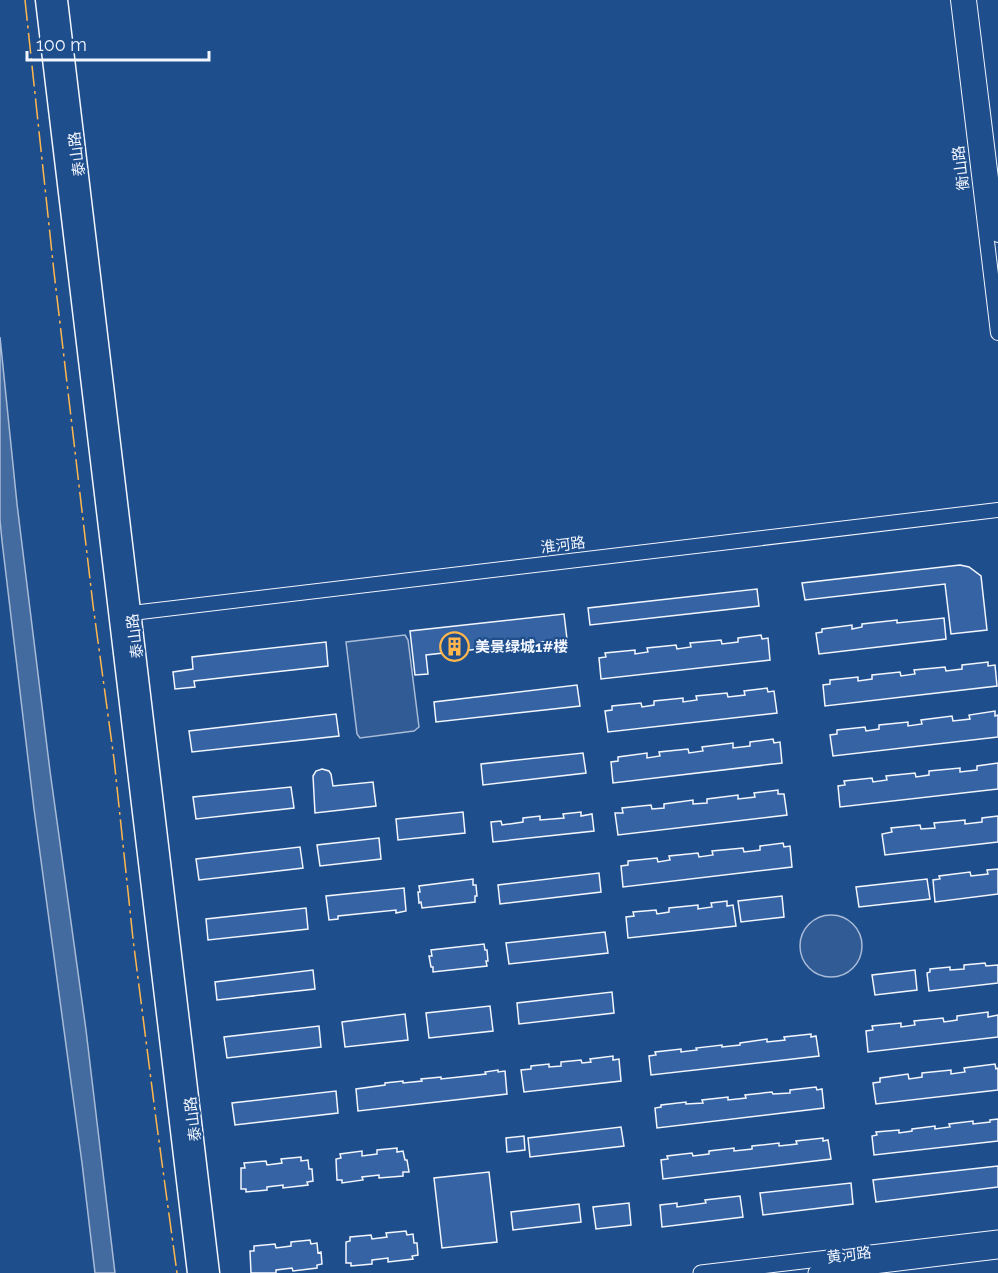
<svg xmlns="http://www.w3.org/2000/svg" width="998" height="1273" font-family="Raleway,'Noto Sans SC',sans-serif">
	<rect width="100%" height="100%" fill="#1f4e8c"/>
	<g fill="#305b95" stroke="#a8bbd7" stroke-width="1.5">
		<polygon points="405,635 408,640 419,727 414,731 360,738 357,734 346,642"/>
		<circle cx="831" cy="946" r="31"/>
	</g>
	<polygon fill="#446ba0" stroke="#a8bbd7" stroke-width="1.5" points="0,337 17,504 50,771 86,1030 115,1273 95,1273 82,1163 34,809 2,541 0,520"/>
	<g fill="#3563a3" stroke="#f2f6ff" stroke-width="1.5">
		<polygon points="960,565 969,567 981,576 987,630 951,634 945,584 805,600 802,583"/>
		<polygon points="757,589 759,606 590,625 588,608"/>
		<polygon points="564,614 567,639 426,655 428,674 415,675 410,631"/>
		<polygon points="944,618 946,639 819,654 816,633 822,632 822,629 852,625 852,629 862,627 862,624 897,620 897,623"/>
		<polygon points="761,635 762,639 768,638 770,660 601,679 599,658 606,657 605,653 635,650 635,654 648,652 647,648 676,645 677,649 691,647 690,643 721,640 722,644 738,642 738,638"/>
		<polygon points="326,642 328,666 194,681 195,687 175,689 173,672 193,669 192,657"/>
		<polygon points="988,662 988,666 995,665 997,686 825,706 823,685 830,684 830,680 858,677 858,681 872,679 872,675 900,672 901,676 915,674 914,670 945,667 946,671 962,669 962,665"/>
		<polygon points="577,685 580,706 436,722 434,702"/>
		<polygon points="767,688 768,692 774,691 777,713 608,732 605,711 612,710 612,706 641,703 642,707 654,705 654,701 683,698 683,702 697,700 696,696 727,693 728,697 745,695 744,691"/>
		<polygon points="995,711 995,716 998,715 998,737 833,756 830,735 837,734 837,730 865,727 866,731 879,729 879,725 908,722 908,726 922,724 921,720 952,716 953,721 970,719 969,715"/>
		<polygon points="336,714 339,736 192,752 189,731"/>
		<polygon points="773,739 774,743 780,742 782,763 613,783 611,762 618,761 618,757 647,753 647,758 660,756 659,752 688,749 689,753 703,751 702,747 733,743 733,748 750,746 750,742"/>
		<polygon points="583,753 586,773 483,785 481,764"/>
		<polygon points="998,763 998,789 840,807 838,786 845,785 844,781 872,778 873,782 887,780 886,776 915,773 916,777 929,775 929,771 960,768 960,772 977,770 977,766"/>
		<polygon points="322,769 329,771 331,774 333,786 373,782 376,806 315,813 313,776 316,771"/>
		<polygon points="291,787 294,808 196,819 193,797"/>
		<polygon points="778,790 778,794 784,794 787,815 618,835 615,813 623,813 622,808 651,805 652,809 664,808 664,804 693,800 693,804 707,803 707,799 738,795 738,799 755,797 754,793"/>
		<polygon points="463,812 465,833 398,840 396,819"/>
		<polygon points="581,812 581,816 592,814 594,831 493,842 491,822 501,821 502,825 523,822 523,818 540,816 540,820 564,818 563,814"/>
		<polygon points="998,816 998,842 885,855 882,834 892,832 891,828 920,825 921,829 935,828 934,823 965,820 965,824 982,822 982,818"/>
		<polygon points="379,838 381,859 320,866 317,845"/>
		<polygon points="783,843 784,847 790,846 792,867 623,887 621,866 628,865 628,861 657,858 658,862 670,860 669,856 698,853 699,857 713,855 712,851 743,848 744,852 760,850 760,846"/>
		<polygon points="300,847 303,868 199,880 196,859"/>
		<polygon points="998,869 998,894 935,902 933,880 940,879 939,876 970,872 971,876 988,874 987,870"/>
		<polygon points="599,873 601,892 500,904 498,885"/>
		<polygon points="473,879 473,885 476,885 477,896 475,896 475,902 422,908 421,902 419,903 418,892 420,892 419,886"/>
		<polygon points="927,879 930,899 859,907 856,887"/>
		<polygon points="404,888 406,911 396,913 396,910 338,916 338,919 329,920 326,896"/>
		<polygon points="782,896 784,917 741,922 738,901"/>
		<polygon points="727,901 727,906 733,905 736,926 628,938 626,917 634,916 633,912 656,910 657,914 669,912 669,908 698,905 698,909 712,907 711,903"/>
		<polygon points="306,908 308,929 208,940 206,919"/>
		<polygon points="605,932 608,953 509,964 506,943"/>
		<polygon points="484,944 485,950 487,950 488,961 486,961 487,966 433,972 433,967 431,967 429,956 432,956 431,950"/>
		<polygon points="985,963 986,966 998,965 998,983 929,991 927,973 930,972 930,969 950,967 950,970 964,969 964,965"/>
		<polygon points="313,970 315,989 217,1000 215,982"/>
		<polygon points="915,970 917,990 875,995 872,975"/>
		<polygon points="612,992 614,1013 519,1024 517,1003"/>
		<polygon points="490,1006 493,1031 429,1038 426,1013"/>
		<polygon points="988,1012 988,1017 998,1015 998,1037 868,1052 866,1031 873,1030 872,1026 901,1023 901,1027 915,1025 914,1021 943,1018 944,1022 957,1020 957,1016"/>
		<polygon points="405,1014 408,1040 345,1047 342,1022"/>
		<polygon points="319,1026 321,1047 227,1058 224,1037"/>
		<polygon points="811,1034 811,1037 816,1036 819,1056 651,1075 649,1056 656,1055 655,1052 681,1049 681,1052 697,1050 696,1048 722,1045 722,1047 740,1045 740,1043 767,1039 767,1042 785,1040 784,1037"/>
		<polygon points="613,1056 613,1060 619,1059 621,1081 524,1092 521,1070 531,1069 531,1066 549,1064 549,1067 561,1066 561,1062 581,1060 582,1063 591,1062 590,1059"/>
		<polygon points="995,1064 996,1069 998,1068 998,1090 876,1104 873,1083 880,1082 880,1078 908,1074 909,1079 922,1077 922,1073 951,1070 951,1074 965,1072 964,1068"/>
		<polygon points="498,1070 498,1072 505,1071 507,1094 358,1111 356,1089 385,1085 385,1083 403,1081 403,1083 422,1081 421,1079 441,1077 441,1079 486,1074 485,1072"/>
		<polygon points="816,1087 817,1090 822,1089 824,1108 657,1128 655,1108 661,1107 661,1105 686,1102 686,1104 703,1103 702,1100 728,1097 728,1100 746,1098 745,1095 772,1092 773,1094 790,1093 790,1090"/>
		<polygon points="336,1091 338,1113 235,1125 232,1103"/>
		<polygon points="998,1119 998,1141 874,1155 872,1136 877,1135 876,1132 899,1130 899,1133 912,1131 912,1129 935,1126 935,1129 950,1127 949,1124 973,1121 973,1124 990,1122 990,1120"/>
		<polygon points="621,1127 624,1146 530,1157 528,1138"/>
		<polygon points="524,1136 525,1150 507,1152 506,1138"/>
		<polygon points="823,1138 823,1141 828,1140 831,1159 663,1179 661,1160 668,1159 667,1156 692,1153 693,1156 709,1154 709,1151 734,1148 734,1151 752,1149 752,1146 779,1143 779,1146 797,1144 796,1141"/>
		<polygon points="397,1148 397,1152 403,1151 405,1160 407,1160 409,1172 403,1172 403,1176 379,1178 379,1175 362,1177 363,1180 342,1183 342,1180 337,1180 336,1159 341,1158 340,1154 362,1151 362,1156 377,1154 377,1150"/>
		<polygon points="301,1157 301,1161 308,1160 309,1169 312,1169 313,1181 307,1182 308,1185 283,1188 283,1185 267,1187 267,1190 246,1192 246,1189 241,1189 241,1168 245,1168 244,1163 266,1161 267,1165 282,1163 281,1159"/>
		<polygon points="998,1166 998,1187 876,1202 873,1180"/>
		<polygon points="489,1172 497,1242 442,1248 434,1178"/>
		<polygon points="851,1183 853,1204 763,1215 760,1193"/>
		<polygon points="740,1196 743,1217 662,1227 660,1205 677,1203 677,1207 706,1203 705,1200"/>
		<polygon points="629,1203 631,1225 596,1229 593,1207"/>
		<polygon points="579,1204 581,1222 513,1230 511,1212"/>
		<polygon points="406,1231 407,1235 413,1234 414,1243 417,1243 418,1255 412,1256 413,1259 388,1262 388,1258 372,1260 372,1264 351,1266 351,1263 346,1263 346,1242 350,1241 350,1237 371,1235 372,1239 387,1237 386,1233"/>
		<polygon points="310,1240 311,1244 317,1243 318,1253 321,1252 322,1264 317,1265 317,1268 293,1271 292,1268 276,1270 276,1273 251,1273 250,1251 254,1251 254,1246 275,1244 276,1248 291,1246 291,1242"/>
	</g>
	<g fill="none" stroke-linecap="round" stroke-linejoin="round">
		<defs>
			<g id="tertiary">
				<polyline points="958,0 998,333"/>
				<polyline points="969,0 998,235"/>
				<polyline points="132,613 998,510"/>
			</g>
			<g id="secondary">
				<polyline points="701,1273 998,1238"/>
				<polyline points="816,1273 998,1251"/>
			</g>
			<g id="primary">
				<polyline points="44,0 196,1273"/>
				<polyline points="59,0 211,1273"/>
			</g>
		</defs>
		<use href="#tertiary" stroke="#f2f6ff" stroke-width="16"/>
		<use href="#secondary" stroke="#f2f6ff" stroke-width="17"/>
		<use href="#primary" stroke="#f2f6ff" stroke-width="19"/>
		<use href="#tertiary" stroke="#1f4e8c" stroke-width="14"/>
		<use href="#secondary" stroke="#1f4e8c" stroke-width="15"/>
		<use href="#primary" stroke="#1f4e8c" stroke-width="16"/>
		<polyline stroke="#ffb74d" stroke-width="1.5" stroke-dasharray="21 4.5 3 4.5" stroke-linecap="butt" points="25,0 54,272 93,605 114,759 133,939 156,1119 177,1273"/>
	</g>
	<defs>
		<symbol id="building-ring" viewBox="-11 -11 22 22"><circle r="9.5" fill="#1f4e8c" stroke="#ffb74d" stroke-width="1.5"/><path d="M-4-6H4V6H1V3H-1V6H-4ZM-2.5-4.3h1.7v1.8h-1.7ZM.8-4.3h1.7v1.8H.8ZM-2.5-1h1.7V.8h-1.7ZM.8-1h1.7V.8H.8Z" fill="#ffb74d"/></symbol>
	</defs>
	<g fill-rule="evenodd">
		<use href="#building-ring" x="438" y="630" width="33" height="33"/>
	</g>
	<g text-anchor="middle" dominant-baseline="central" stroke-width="4.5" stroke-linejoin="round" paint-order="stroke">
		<g font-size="15" fill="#f2f6ff" stroke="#1f4e8c">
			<text transform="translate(77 154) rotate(-97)">泰山路</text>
			<text transform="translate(961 168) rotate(-97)">衡山路</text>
			<text transform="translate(563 545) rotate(-7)">淮河路</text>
			<text transform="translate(135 636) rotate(-97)">泰山路</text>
			<text transform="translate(193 1119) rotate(-97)">泰山路</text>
			<text transform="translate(849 1255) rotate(-7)">黄河路</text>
		</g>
		<g font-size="15" font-weight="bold" fill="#f2f6ff" stroke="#1f4e8c" text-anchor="start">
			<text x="475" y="647">美景绿城1#楼</text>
		</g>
	</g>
	<path d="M27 51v9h182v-9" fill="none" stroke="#f2f6ff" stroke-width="3"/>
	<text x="36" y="51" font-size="18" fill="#f2f6ff" stroke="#1f4e8c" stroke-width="4.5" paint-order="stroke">100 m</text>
</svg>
